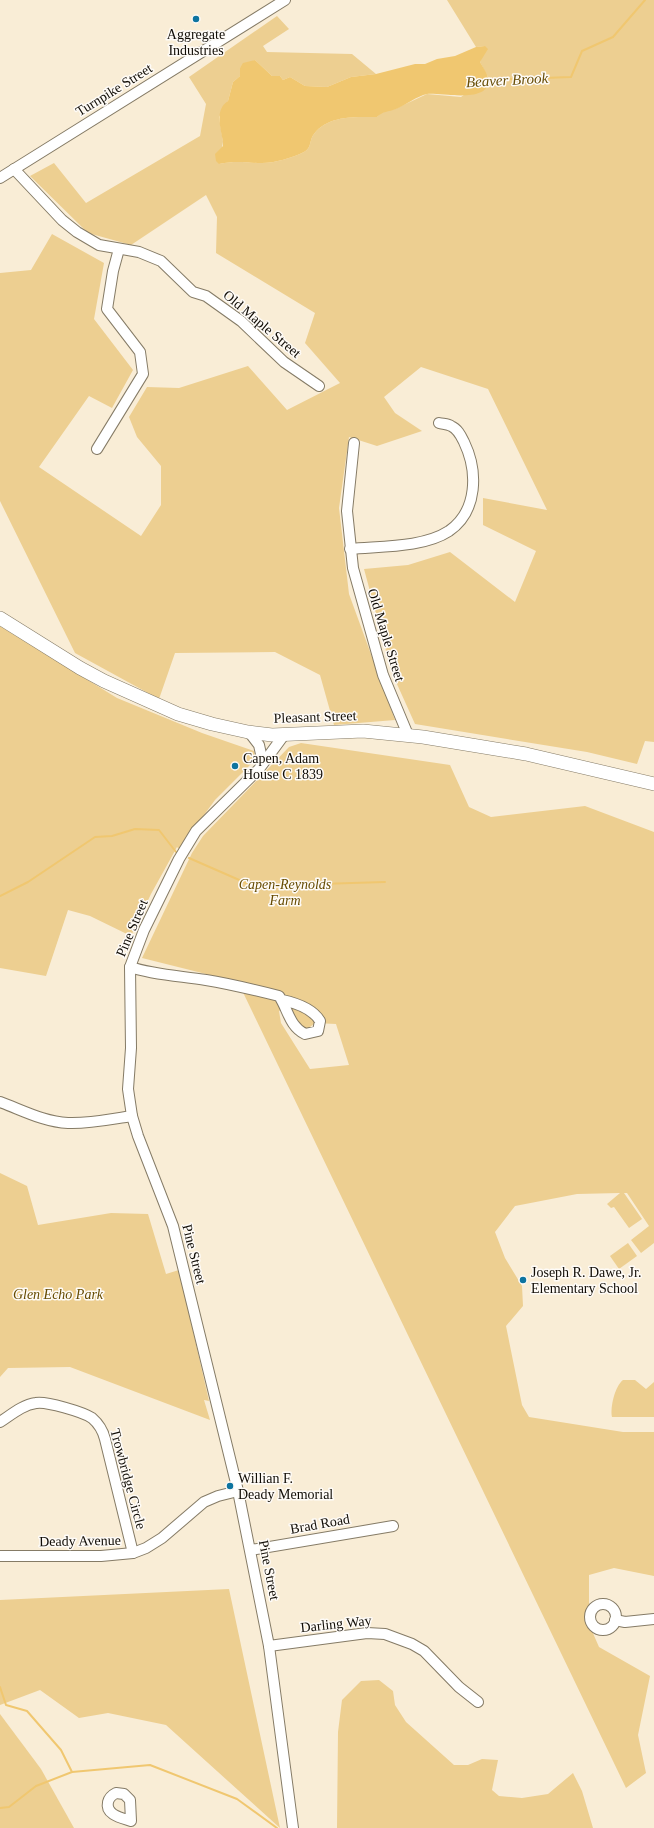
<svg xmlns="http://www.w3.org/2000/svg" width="654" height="1828" font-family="'Times New Roman',serif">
	<rect width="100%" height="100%" fill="#f9edd6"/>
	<g fill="#edcf91" fill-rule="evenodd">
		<path d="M447,0H654V742L645,741L637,764L587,752L415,724L392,673L364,569L408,565L450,552L515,602L536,551L483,525V498L547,510L488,389L421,367L384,397L395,413L422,431L377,446L349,437L339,508L349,594L395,720L334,725L320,675L275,652L175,653L159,699L75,653L0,501V273L31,270L52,234L104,263L94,319L133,370L112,408L89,396L39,467L141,536L161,505V466L137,437L129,417L147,387L179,388L248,366L287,410L340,383L305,343L315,313L216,253L217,217L206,195L131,245L88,233L30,176L54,163L86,203L200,136L206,104L189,77L277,16L289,29L263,46L267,52L352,54L376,74L351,77L327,87L305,86L290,77L283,80L280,76H272L255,60L240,68V76L233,82L228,101L219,117L223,142L219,164C238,160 245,163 262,163C275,163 292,158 304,152C312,148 309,140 314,134C328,115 356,117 377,117L381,112L395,109L427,94L461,97L488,77L480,62L485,46L476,47Z"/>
		<polygon points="0,626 117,698 202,733 254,751 256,759 215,800 179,849 177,847 151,894 131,936 90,916 68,910 46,976 0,968"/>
		<path d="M301,743L450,765L469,807L491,817L585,806L654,832V1243L641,1253L631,1240L649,1226L627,1193H624L642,1219L629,1228L614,1207L611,1208L607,1204L620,1193L577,1194L515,1206L495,1232L505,1258L522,1286L523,1306L506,1326L522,1405L529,1417L623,1432H654V1576L614,1568L589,1575V1624L599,1647L650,1676L638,1735L646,1773L626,1788L238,982L142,958L192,853L203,836L289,747ZM284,1009L305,1031L315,1023L336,1024L349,1065L310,1069L281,1023L279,1011Z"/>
		<polygon points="0,1173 27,1186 38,1225 111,1213 148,1214 166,1274 179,1270 209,1401 204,1400 210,1420 70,1367 8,1368 0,1377"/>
		<polygon points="628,1243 637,1256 619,1269 610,1256"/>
		<path d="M623,1380H635L646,1389L654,1382V1417H612C610,1407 615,1386 623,1380Z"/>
		<polygon points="229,1589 280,1828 166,1725 108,1713 79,1718 40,1690 0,1705 0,1600"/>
		<polygon points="379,1680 393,1691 395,1705 406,1722 454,1765 468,1765 482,1759 498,1760 492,1790 499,1796 522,1798 548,1794 573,1773 582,1791 593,1828 337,1828 338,1732 342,1700 361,1681"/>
		<polygon points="0,1714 41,1769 74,1828 0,1828"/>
	</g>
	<path fill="#f0c770" d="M485,46L488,49L480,62C483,67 487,73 488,78C493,105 439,92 427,94C417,96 406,105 396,109C388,112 383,111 377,117C356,117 328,115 314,134C309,140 312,148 304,152C292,158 275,163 262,163C245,163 238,160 219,164L216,161L215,154L223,146V142C221,129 214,110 228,101L233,82L240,76V68L243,63L255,60L272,76H280L283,80L290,77L305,86L327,87L351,77L376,74L415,64H425L437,59L455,56L476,47Z"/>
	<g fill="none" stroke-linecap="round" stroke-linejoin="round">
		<g stroke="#f0c770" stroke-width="2">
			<polyline points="487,80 571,77 582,51 613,37 645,0"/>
			<polyline points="189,858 253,886 385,882"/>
			<polyline points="0,896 28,882 95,837 112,836 135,829 159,830 176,852"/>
			<polyline points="0,1687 6,1705 27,1711 61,1750 72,1772"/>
			<polyline points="0,1808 9,1807 36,1786 72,1772 150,1765 237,1799 277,1828"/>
		</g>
		<defs>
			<g id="minor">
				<polyline points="14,169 62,220 77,232 99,245 139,252 161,261 193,292 206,296 241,321 284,362 319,386"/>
				<polyline points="0,178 285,0"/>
				<polyline points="354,443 347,511 353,568 383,675 408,735"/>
				<polyline points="97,449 143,374 140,352 107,309 113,271 119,249"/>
				<path d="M350,549C380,546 423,548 449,531C478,511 478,471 464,442C461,436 458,429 451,426C448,424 443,424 439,423"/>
				<polyline points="249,732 259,745 263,763"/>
				<polyline points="284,735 259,769 196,831 179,859 144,930 130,967 131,1048 128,1089 132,1116 138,1136 173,1226 238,1491 269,1646 293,1828"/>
				<path d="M130,967C154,975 181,976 206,980C231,984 255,990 279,996C288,1009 289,1026 305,1034L318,1031L320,1021C313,1009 296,1003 282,1000"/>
				<path d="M0,1102C22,1110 44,1122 68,1123C89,1124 111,1119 132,1116"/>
				<path d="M0,1422C11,1415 22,1405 36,1403C46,1401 83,1412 92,1418C99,1424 103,1431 105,1439L133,1553"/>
				<polyline points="251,1550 393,1526"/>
				<polyline points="0,1556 101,1556 133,1553 146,1548 162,1538 204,1502 218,1496 238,1491"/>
				<circle cx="603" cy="1617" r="13"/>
				<polyline points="615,1620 625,1622 654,1619"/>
				<polyline points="269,1646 367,1633 385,1634 412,1644 424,1651 459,1687 478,1702"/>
				<path d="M116,1793L124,1794L130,1800L131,1821C122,1818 105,1815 108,1802C109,1798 112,1795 116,1793Z"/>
			</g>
			<polyline id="major" points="0,618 80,668 104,681 178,714 212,724 248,732 272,735 363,731 423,737 526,754 654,784"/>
		</defs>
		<use href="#minor" stroke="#857b66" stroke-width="12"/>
		<use href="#major" stroke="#857b66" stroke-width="14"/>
		<use href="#minor" stroke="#fff" stroke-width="10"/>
		<use href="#major" stroke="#fff" stroke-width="13"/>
	</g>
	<g fill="#0d74a0" stroke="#fefbf7" stroke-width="1.5">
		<circle cx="196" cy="19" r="4"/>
		<circle cx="235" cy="766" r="4"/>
		<circle cx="523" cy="1280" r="4"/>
		<circle cx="230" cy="1486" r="4"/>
	</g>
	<g text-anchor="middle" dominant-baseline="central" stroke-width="3" stroke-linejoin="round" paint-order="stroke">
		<g font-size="14" fill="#100c05" stroke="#fefbf7" text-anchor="start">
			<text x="196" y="34" text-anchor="middle">Aggregate<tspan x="196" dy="16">Industries</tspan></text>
			<text x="243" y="758">Capen, Adam<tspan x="243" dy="16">House C 1839</tspan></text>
			<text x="531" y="1272">Joseph R. Dawe, Jr.<tspan x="531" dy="16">Elementary School</tspan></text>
			<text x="238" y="1478">Willian F.<tspan x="238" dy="16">Deady Memorial</tspan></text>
		</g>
		<g font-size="14" fill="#100c05" stroke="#fefbf7">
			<text transform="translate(114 90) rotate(-32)">Turnpike Street</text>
			<text transform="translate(262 324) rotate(40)">Old Maple Street</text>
			<text transform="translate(386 635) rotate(73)">Old Maple Street</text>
			<text transform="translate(315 717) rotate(-2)">Pleasant Street</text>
			<text transform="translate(132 928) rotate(-67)">Pine Street</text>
			<text transform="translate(194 1254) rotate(76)">Pine Street</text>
			<text transform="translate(128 1479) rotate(75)">Trowbridge Circle</text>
			<text transform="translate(320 1524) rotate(-10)">Brad Road</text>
			<text transform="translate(80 1541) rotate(-1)">Deady Avenue</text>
			<text transform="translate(269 1570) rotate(79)">Pine Street</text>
			<text transform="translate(336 1624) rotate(-6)">Darling Way</text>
		</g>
		<g font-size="14" font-style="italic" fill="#664b01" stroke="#fefbf7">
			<text x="285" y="884">Capen-Reynolds<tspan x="285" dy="16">Farm</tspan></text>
			<text x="58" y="1294">Glen Echo Park</text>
		</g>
		<g font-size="15" font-style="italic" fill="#694e07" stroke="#fefbf7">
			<text transform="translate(507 80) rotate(-3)">Beaver Brook</text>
		</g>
	</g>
</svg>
